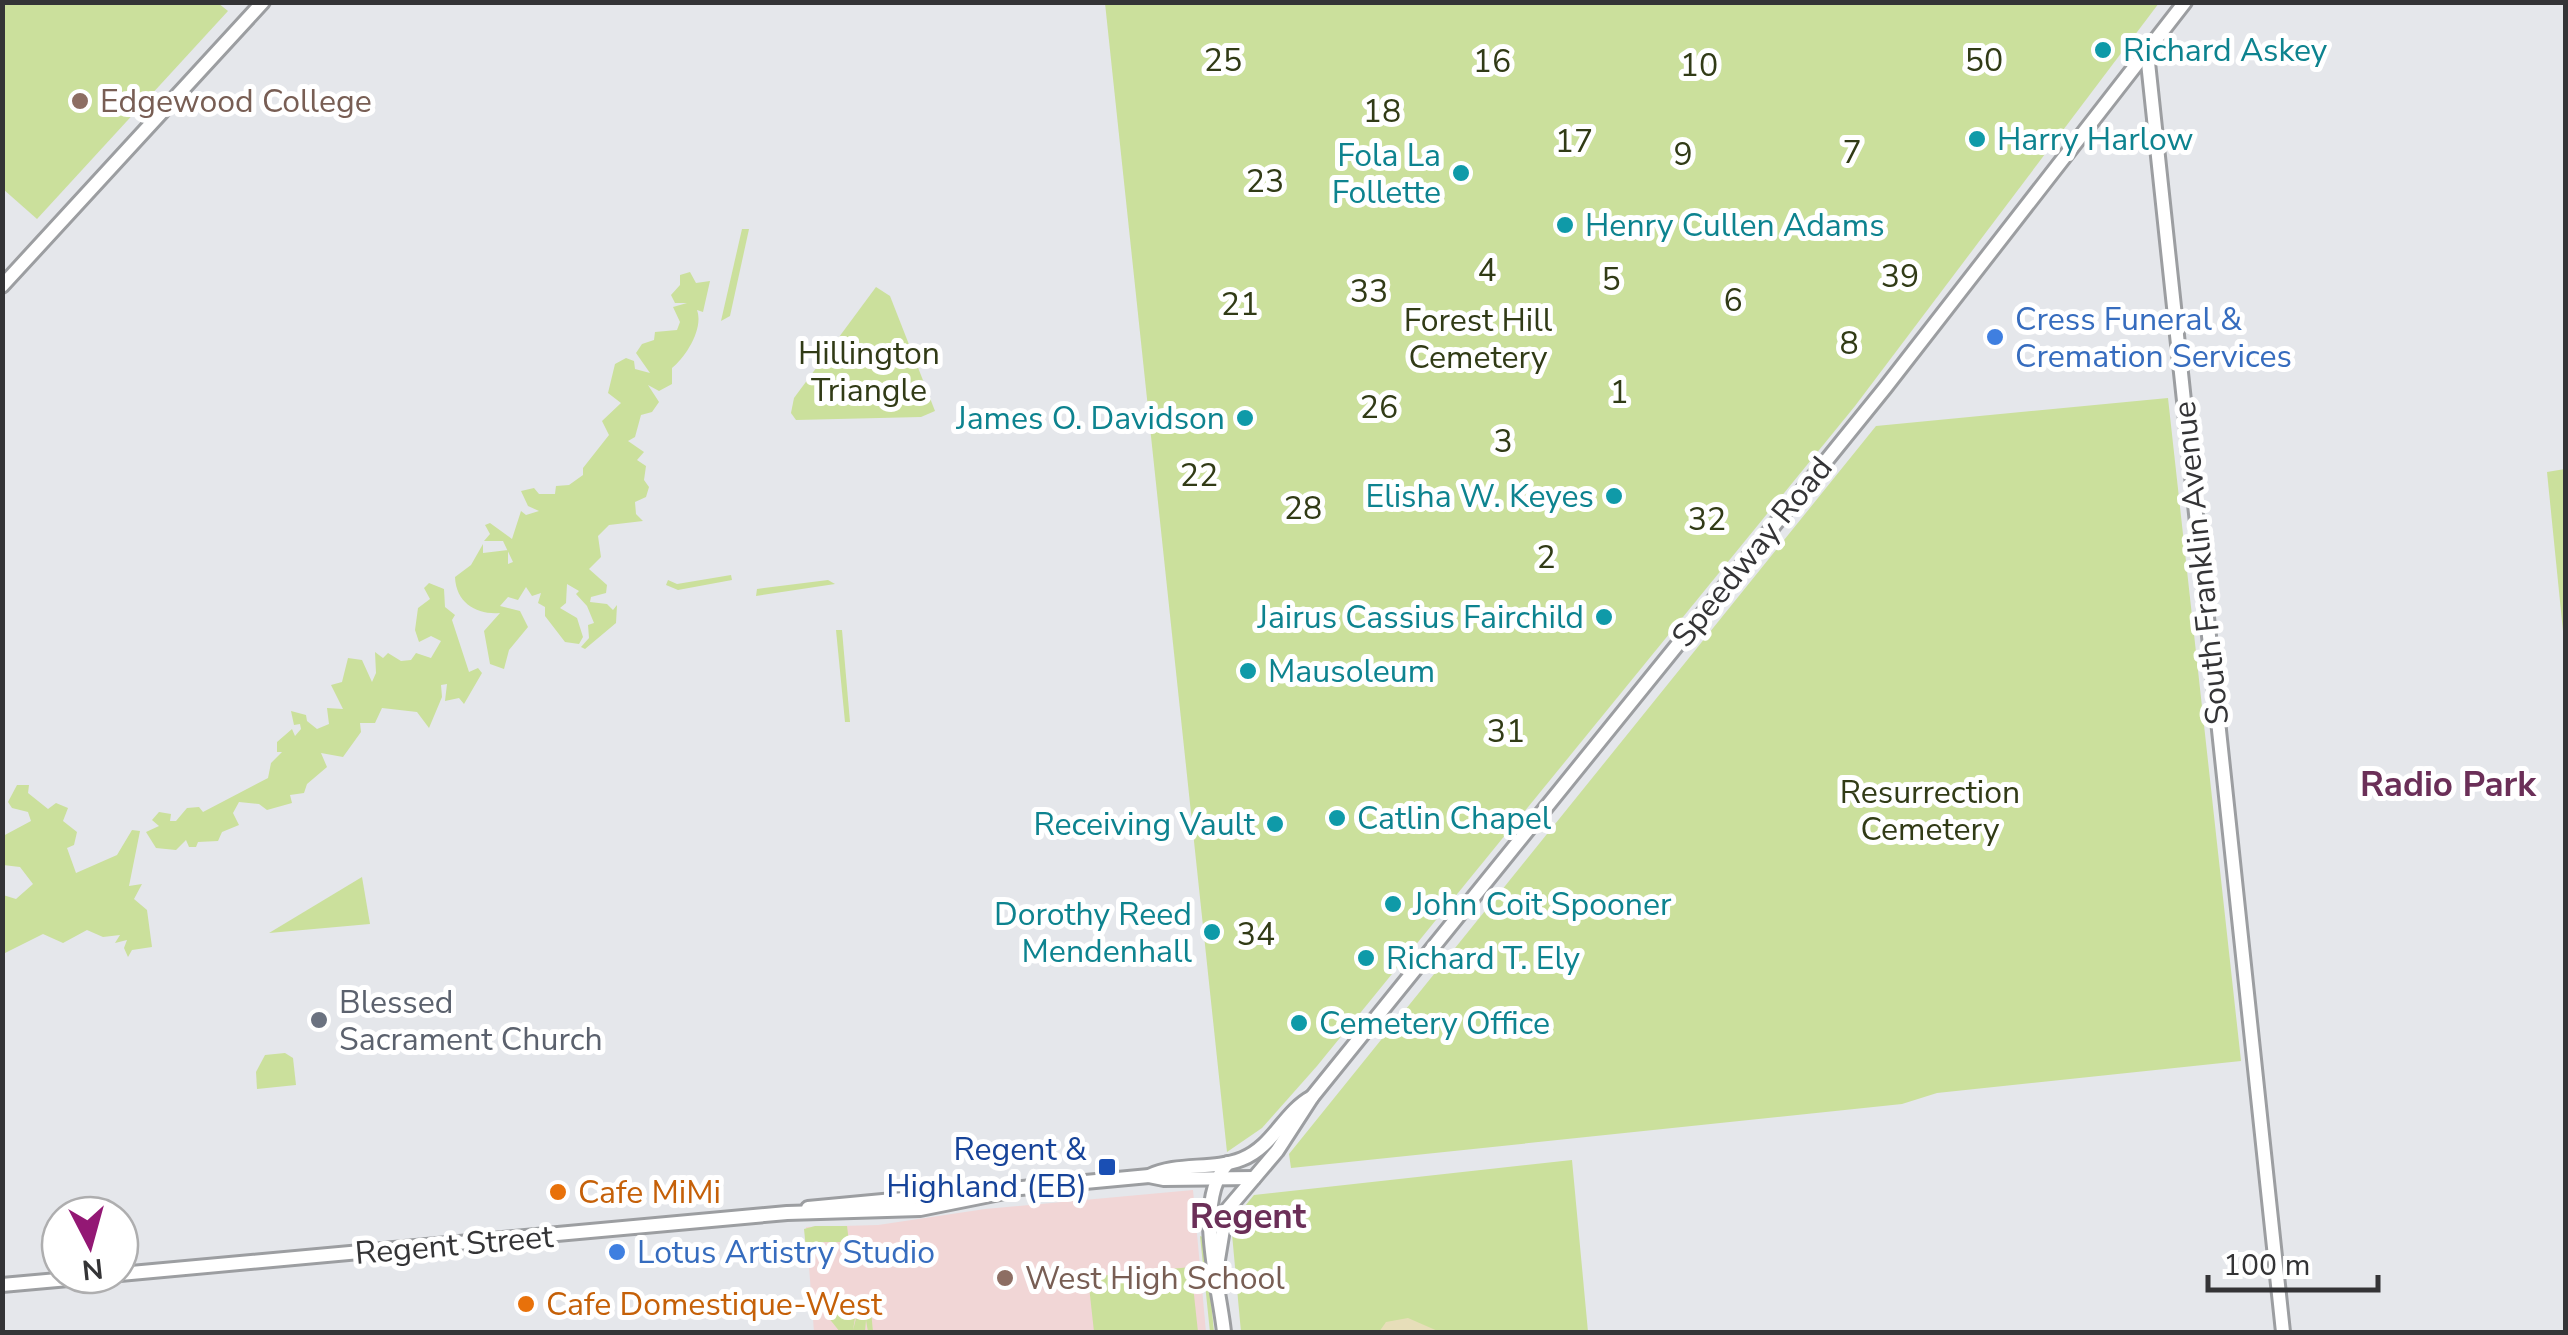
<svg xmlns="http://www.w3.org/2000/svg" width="2568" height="1335" font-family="'Nunito Sans',sans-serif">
	<rect width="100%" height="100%" fill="#e5e7eb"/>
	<polygon fill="#f1d6d6" points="1193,1190 1206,1332 814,1332 806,1227 878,1225 985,1209"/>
	<g fill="#cbe09c">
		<polygon points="218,3 228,11 37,219 3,189 3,3"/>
		<polygon points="1105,3 2159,3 1855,406 1317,1066 1262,1128 1227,1152"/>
		<polygon points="742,229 749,229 730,316 721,321"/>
		<path d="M690,272L696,283L710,281L703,312L697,310C704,329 685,358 672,368V384L659,391L648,385L659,402L652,412L641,415L635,437L628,441L644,452L637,460L646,466L644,480L649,487L646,497L635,502L636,514L643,521L609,525L598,536L601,557L589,569L607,585L606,593L591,597L590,602L607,604L613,610L617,605L616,623L585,649L581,647L589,638L588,625L594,623L587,606L576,594L579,591L567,584L566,603L560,608L577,618L583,637L579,644L565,642L545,616V607L538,603L541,593L532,596L526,587L518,600L508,597L500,606L520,611L528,627L509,650L504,669L490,664L484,631L500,613C478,615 456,604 455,577L471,565L483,544V553L508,550V564L513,562L503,541H484L490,534L485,525L490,523L512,539L521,511L526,515L539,511L528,506L521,491L534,488L539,494H555L556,486L569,485L583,475V468L609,435L602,421L621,403L608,393L615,364L626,358L634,361L635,369L650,373L636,353L642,344L654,340L655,332L677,330L680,322L673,307L687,303H675L671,295L680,285V275Z"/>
		<polygon points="876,287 890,296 935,411 921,417 796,420 791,413 794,398"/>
		<polygon points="2168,398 2241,1061 1937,1093 1902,1104 1291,1168 1289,1154 1876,426"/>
		<polygon points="2565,469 2566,469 2565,651 2547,472"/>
		<polygon points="731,575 732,580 678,590 666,585 668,580 677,584"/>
		<polygon points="828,580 835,584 756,596 757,589"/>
		<polygon points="429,583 444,589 445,607 455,615 452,620 469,672 478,668 482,673 464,704 459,698 445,701 447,684 441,685 442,697 429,728 417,712 382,708 375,723 360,723 361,732 343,757 321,753 327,767 307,784 304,793 290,795 292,803 267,810 259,804 239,802 233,813 239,825 222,832 218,841 198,842 196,847 189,847 186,840 176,850 156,848 146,832 159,826 152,820 159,812 171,814 170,821 176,821 187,808 199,807 203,812 268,778 271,763 282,752 277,752 277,742 292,729 295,736 301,729 300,724 294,725 291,711 306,715 307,721 317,729 329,724 327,708 343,709 331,685 342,682 348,658 362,660 372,682 376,673 375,652 383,658 388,653 401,661 411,660 416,653 431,658 441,641 431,636 419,642 415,630 418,608 430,599 424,588"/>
		<polygon points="836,630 842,630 850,722 845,722"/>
		<polygon points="17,785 29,785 28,793 48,809 56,803 68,808 63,821 77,832 74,845 67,848 76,873 117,855 132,830 140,831 129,886 142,884 134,899 147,910 152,947 132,950 128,957 124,948 127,940 115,943 120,935 103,937 87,930 63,943 43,934 3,954 3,895 16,899 33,884 20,867 3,865 3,836 31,821 28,812 12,808 8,802"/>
		<polygon points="362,877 370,924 269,933"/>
		<polygon points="285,1053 293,1058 296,1085 257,1089 256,1072 265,1055"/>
		<polygon points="1572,1160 1588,1332 1241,1332 1231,1223 1254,1195"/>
		<polygon points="815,1226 847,1226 849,1242 824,1242 806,1249 804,1229"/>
		<polygon points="1200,1236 1205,1238 1214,1332 1210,1332"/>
		<polygon points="1191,1267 1198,1332 1094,1332 1088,1277"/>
		<polygon points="861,1298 870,1300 873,1332 868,1332 866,1320 865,1332 840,1332 820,1307 851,1302 856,1312 853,1330 858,1311 851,1300"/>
	</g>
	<polygon fill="#e7deb9" points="1408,1318 1440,1332 1379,1332 1386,1322"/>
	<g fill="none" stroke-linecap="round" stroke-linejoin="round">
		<defs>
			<g id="secondary">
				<polyline points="2147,53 2283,1332"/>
				<polyline points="2,286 263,2"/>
				<polyline points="1149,1176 1164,1179 1254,1178"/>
				<path d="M808,1208L1149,1176C1178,1162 1212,1171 1242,1159C1273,1147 1284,1112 1312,1097"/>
				<polyline points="1217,1266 1226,1211 1277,1151 1312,1097 1885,388 2185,2"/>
				<polyline points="120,1274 787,1213 920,1209 1015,1190"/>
				<polyline points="2,1285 113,1275"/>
				<path d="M1224,1332C1219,1283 1193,1201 1228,1163"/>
			</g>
		</defs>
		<use href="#secondary" stroke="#9c9ea1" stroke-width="18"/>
		<use href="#secondary" stroke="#fff" stroke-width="12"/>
	</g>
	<g fill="#0f9aa8" stroke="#fff" stroke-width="4">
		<circle cx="2103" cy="50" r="10"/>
		<circle cx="1977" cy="139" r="10"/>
		<circle cx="1461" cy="173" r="10"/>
		<circle cx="1565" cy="225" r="10"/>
		<circle cx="1245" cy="418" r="10"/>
		<circle cx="1614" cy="496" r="10"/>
		<circle cx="1604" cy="617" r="10"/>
		<circle cx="1248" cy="671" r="10"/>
		<circle cx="1337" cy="818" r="10"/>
		<circle cx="1275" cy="824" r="10"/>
		<circle cx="1393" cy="904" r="10"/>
		<circle cx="1212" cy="932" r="10"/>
		<circle cx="1366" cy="958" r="10"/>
		<circle cx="1299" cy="1023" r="10"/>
	</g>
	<g fill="#8d6e63" stroke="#fff" stroke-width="4">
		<circle cx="80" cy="101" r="10"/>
		<circle cx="1005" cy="1278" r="10"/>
	</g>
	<g fill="#3f7fe0" stroke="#fff" stroke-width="4">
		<circle cx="1995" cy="337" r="10"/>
		<circle cx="617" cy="1252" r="10"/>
	</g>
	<circle fill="#6b7280" stroke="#fff" stroke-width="4" cx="319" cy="1020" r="10"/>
	<rect fill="#1a4fb4" stroke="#fff" stroke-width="4" x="1097" y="1157" width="20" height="20" rx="5"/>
	<g fill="#e8710a" stroke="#fff" stroke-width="4">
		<circle cx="558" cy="1192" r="10"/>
		<circle cx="526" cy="1304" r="10"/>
	</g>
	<g text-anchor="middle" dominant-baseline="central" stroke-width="10" stroke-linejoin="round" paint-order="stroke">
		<g font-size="32" fill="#0d838f" stroke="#fff" text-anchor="start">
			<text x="2123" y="50">Richard Askey</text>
			<text x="1997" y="139">Harry Harlow</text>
			<text x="1441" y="155" text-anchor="end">Fola La<tspan x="1441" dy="37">Follette</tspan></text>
			<text x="1585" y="225">Henry Cullen Adams</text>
			<text x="1225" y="418" text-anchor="end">James O. Davidson</text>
			<text x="1594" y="496" text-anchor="end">Elisha W. Keyes</text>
			<text x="1584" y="617" text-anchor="end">Jairus Cassius Fairchild</text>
			<text x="1268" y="671">Mausoleum</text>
			<text x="1357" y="818">Catlin Chapel</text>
			<text x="1255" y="824" text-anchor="end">Receiving Vault</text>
			<text x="1413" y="904">John Coit Spooner</text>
			<text x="1192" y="914" text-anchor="end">Dorothy Reed<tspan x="1192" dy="37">Mendenhall</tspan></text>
			<text x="1386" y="958">Richard T. Ely</text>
			<text x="1319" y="1023">Cemetery Office</text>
		</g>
		<g font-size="32" fill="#313b16" stroke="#fff">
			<text x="1223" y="60">25</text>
			<text x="1984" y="60">50</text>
			<text x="1492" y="61">16</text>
			<text x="1699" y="65">10</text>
			<text x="1382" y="111">18</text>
			<text x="1574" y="141">17</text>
			<text x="1852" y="152">7</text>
			<text x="1683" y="154">9</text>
			<text x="1265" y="181">23</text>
			<text x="1487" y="270">4</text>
			<text x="1900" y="276">39</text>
			<text x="1611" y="279">5</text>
			<text x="1369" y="291">33</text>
			<text x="1733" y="300">6</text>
			<text x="1240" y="304">21</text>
			<text x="1478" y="320">Forest Hill<tspan x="1478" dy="37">Cemetery</tspan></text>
			<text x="1849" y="343">8</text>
			<text x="869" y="353">Hillington<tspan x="869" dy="37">Triangle</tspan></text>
			<text x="1619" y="392">1</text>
			<text x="1379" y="407">26</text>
			<text x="1503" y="441">3</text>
			<text x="1199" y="475">22</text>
			<text x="1303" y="508">28</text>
			<text x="1707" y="519">32</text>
			<text x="1546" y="557">2</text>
			<text x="1506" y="731">31</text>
			<text x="1930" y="792">Resurrection<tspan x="1930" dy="37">Cemetery</tspan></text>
			<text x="1256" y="934">34</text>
		</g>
		<g font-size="32" fill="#785e54" stroke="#fff" text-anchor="start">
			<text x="100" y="101">Edgewood College</text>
			<text x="1025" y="1278">West High School</text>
		</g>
		<g font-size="32" fill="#366cbe" stroke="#fff" text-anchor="start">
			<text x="2015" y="319">Cress Funeral &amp;<tspan x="2015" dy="37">Cremation Services</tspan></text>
			<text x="637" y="1252">Lotus Artistry Studio</text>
		</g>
		<g font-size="32" fill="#343436" stroke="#fff">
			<text transform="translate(1752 552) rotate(-51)">Speedway Road</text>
			<text transform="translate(2201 563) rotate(-96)">South Franklin Avenue</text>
			<text transform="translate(454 1245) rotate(-5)">Regent Street</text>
		</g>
		<g font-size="32" fill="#5b616d" stroke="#fff" text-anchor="start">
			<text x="339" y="1002">Blessed<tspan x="339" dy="37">Sacrament Church</tspan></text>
		</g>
		<g font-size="32" fill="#164399" stroke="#fff" text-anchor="end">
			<text x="1087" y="1149">Regent &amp;<tspan x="1087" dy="37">Highland (EB)</tspan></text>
		</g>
		<g font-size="32" fill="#c56008" stroke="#fff" text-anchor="start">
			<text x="578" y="1192">Cafe MiMi</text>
			<text x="546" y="1304">Cafe Domestique-West</text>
		</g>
		<g font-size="35" font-weight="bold" fill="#6b2f58" stroke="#fff">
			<text x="2448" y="784">Radio Park</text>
			<text x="1248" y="1216">Regent</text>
		</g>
	</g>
	<rect width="2568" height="1335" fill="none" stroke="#343436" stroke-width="10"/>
	<g transform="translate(90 1245) rotate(174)"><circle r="48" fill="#ffffff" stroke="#aeaeaf" stroke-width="2.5"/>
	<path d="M0-8L18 38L0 25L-18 38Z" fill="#931874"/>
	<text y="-15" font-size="28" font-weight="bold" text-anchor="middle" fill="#343436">N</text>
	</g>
	<path d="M2208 1275v15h170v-15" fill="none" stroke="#343436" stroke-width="5"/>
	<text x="2223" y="1275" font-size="30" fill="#343436" stroke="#ffffff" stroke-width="8" paint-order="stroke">100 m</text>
</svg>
